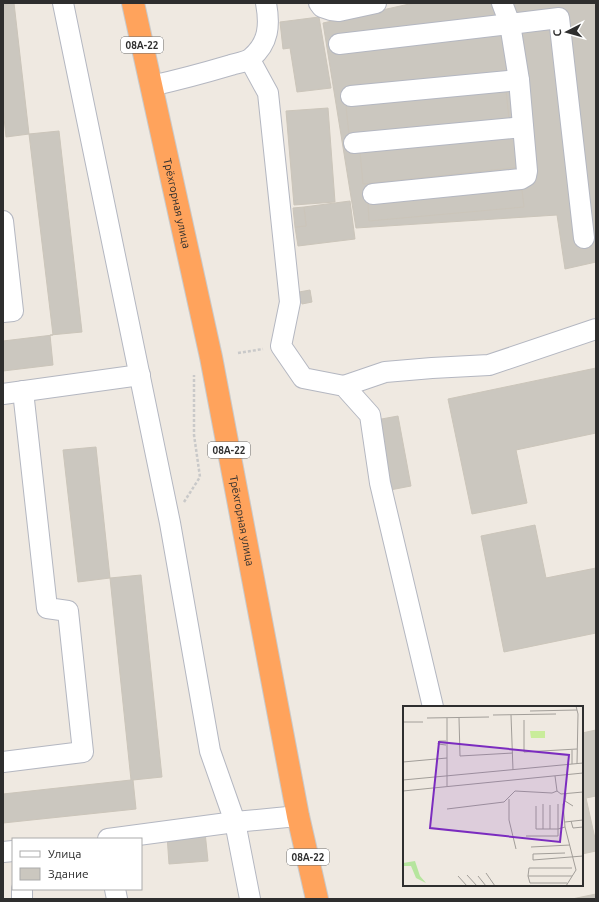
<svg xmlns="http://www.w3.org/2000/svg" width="599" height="902" font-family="Ubuntu,sans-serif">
	<rect width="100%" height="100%" fill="#efe9e1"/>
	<g fill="#cbc7bf" stroke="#cbc5ba">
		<polygon points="14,3 29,134 6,137 3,108 3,4"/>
		<polygon points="414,3 596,3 596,262 565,269 557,215 356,228 323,23"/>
		<polygon points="319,17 331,88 297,92 290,48 283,49 280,22"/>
		<polygon points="506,90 509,119 349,135 346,106"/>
		<polygon points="328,108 335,202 294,205 286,111"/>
		<polygon points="59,131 82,332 50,335 53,365 3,371 3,341 53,335 29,134"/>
		<polygon points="516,136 520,167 363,184 360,152"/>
		<polygon points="522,190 524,207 369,221 368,203"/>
		<polygon points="350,201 355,239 298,246 295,227 306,226 304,207"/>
		<polygon points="304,207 306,226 295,227 293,208"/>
		<polygon points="310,290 312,302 302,304 299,292"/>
		<polygon points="596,368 596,433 516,450 527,503 472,514 448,399"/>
		<polygon points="398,416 411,486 390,490 376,420"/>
		<polygon points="96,447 110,578 78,582 63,450"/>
		<polygon points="535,525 546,578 596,568 596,633 504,652 481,536"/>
		<polygon points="141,575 162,777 133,780 136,809 3,823 3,794 131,780 110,578"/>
		<polygon points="596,730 596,796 586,798 596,843 596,851 582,854 582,733"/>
		<polygon points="205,832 208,861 169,864 167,835"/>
		<polygon points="596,894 596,899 572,899"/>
	</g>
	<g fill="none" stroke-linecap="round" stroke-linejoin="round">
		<defs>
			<g id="minor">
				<polyline points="63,3 170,523 210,751 235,822 250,899"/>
				<polyline points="319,3 322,7 331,10 339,11 376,3"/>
				<polyline points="502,3 510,24 559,18 584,238"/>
				<polyline points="339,44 510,24 519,80 527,171 526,176 521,179 373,194"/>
				<polyline points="250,60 268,93 290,302 281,346 303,378 344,386 370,415 380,483 433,707"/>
				<path d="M151,86C178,80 204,73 231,65C237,63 246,62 251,58C269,43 270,25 266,3"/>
				<polyline points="351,96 519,80"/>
				<polyline points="354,143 523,127"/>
				<polyline points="3,221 13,311 3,312"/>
				<polyline points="344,386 385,372 432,368 489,365 596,329"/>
				<polyline points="3,394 140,375"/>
				<polyline points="3,762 83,752 68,611 47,608 23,391"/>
				<polyline points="108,839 235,822 298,816"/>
				<polyline points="3,852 13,851"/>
				<polyline points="115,889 117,899"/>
				<polyline points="22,899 22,889"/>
			</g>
			<g id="highway">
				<path id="s1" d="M133,3L211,357L298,816L317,899"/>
			</g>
		</defs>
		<use href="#minor" stroke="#b4b7c1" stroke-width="22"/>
		<use href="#highway" stroke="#c9c9c9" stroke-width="24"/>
		<g stroke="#c9c9c9" stroke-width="2.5" stroke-dasharray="3 2" stroke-linecap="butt">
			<polyline points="238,353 263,349"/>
			<polyline points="184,502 200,477 194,435 194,375"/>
		</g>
		<use href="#minor" stroke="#fff" stroke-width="20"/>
		<use href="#highway" stroke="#ffa35c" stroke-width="22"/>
	</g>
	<g text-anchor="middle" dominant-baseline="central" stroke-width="3.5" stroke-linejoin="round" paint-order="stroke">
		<g fill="#fff" stroke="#6d6d6d" stroke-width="1">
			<rect x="121" y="37" width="42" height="16" rx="3"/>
			<rect x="208" y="442" width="42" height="16" rx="3"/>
			<rect x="287" y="849" width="42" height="16" rx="3"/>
		</g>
		<g font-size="10" font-weight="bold" fill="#2e2e2e">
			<text x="142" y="45">08А-22</text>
			<text x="229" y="450">08А-22</text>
			<text x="308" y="857">08А-22</text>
		</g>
		<g font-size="11" fill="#2e2e2e" stroke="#fff">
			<text stroke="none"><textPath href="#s1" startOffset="205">Трёхгорная улица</textPath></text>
			<text stroke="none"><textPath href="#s1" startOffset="529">Трёхгорная улица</textPath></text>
		</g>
	</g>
	<g transform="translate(403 706)">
		<rect width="180" height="180" fill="#efe9e1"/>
		<path d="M12,155L17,170L23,177L13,172L8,160H0V157Z" fill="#b6e59e"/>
		<path d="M127,25H142V32H128Z" fill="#c9ec9a"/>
		<path fill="none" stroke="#a29e99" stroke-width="1" d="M173,0L175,8L174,58M127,5L174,4M90,9L153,8M108,9L110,64M24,12L86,11M44,12V80M56,12L57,50L110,47M121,14V46L174,43M0,16H20M43,35H36L35,38L43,39M169,44V58M0,56L44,52M152,70L154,85L158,88L180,86M0,74L180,57M0,85L180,67M163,88L162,95L170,100M106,93V114L113,143M162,95L160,98L162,121L173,164L163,180M133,100V123H155V98M44,103L101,96L112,85L149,87L154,85M168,115L170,122L180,121M162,116L180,114M140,123V98M147,123V99M123,130H155V123L162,121M128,141L167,139M162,147L130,148V154L180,150M83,167L92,180M64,169L74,180M55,170L64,180M75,170L83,180M125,170L126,162H169M164,177H127L125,170H169"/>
		<path fill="#7b2cbf" fill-opacity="0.15" stroke="#7b2cbf" stroke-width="2" d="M36,36L166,49L157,136L27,122Z"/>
		<rect width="180" height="180" fill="none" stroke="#2e2e2e" stroke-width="2"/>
	</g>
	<rect width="599" height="902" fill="none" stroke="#2e2e2e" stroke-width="8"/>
	<rect x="12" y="838" width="130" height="52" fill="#ffffff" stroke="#ababab"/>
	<rect x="20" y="851" width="20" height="6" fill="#ffffff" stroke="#ababab"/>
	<text x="48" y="858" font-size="12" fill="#2e2e2e">Улица</text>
	<rect x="20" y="868" width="20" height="12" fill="#cbc7bf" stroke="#ababab"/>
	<text x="48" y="878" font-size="12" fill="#2e2e2e">Здание</text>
	<g transform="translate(567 32) rotate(264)" stroke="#ffffff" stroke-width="3" paint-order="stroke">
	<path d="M0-3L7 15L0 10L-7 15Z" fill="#2e2e2e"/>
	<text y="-6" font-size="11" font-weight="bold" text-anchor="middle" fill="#2e2e2e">С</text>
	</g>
</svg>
